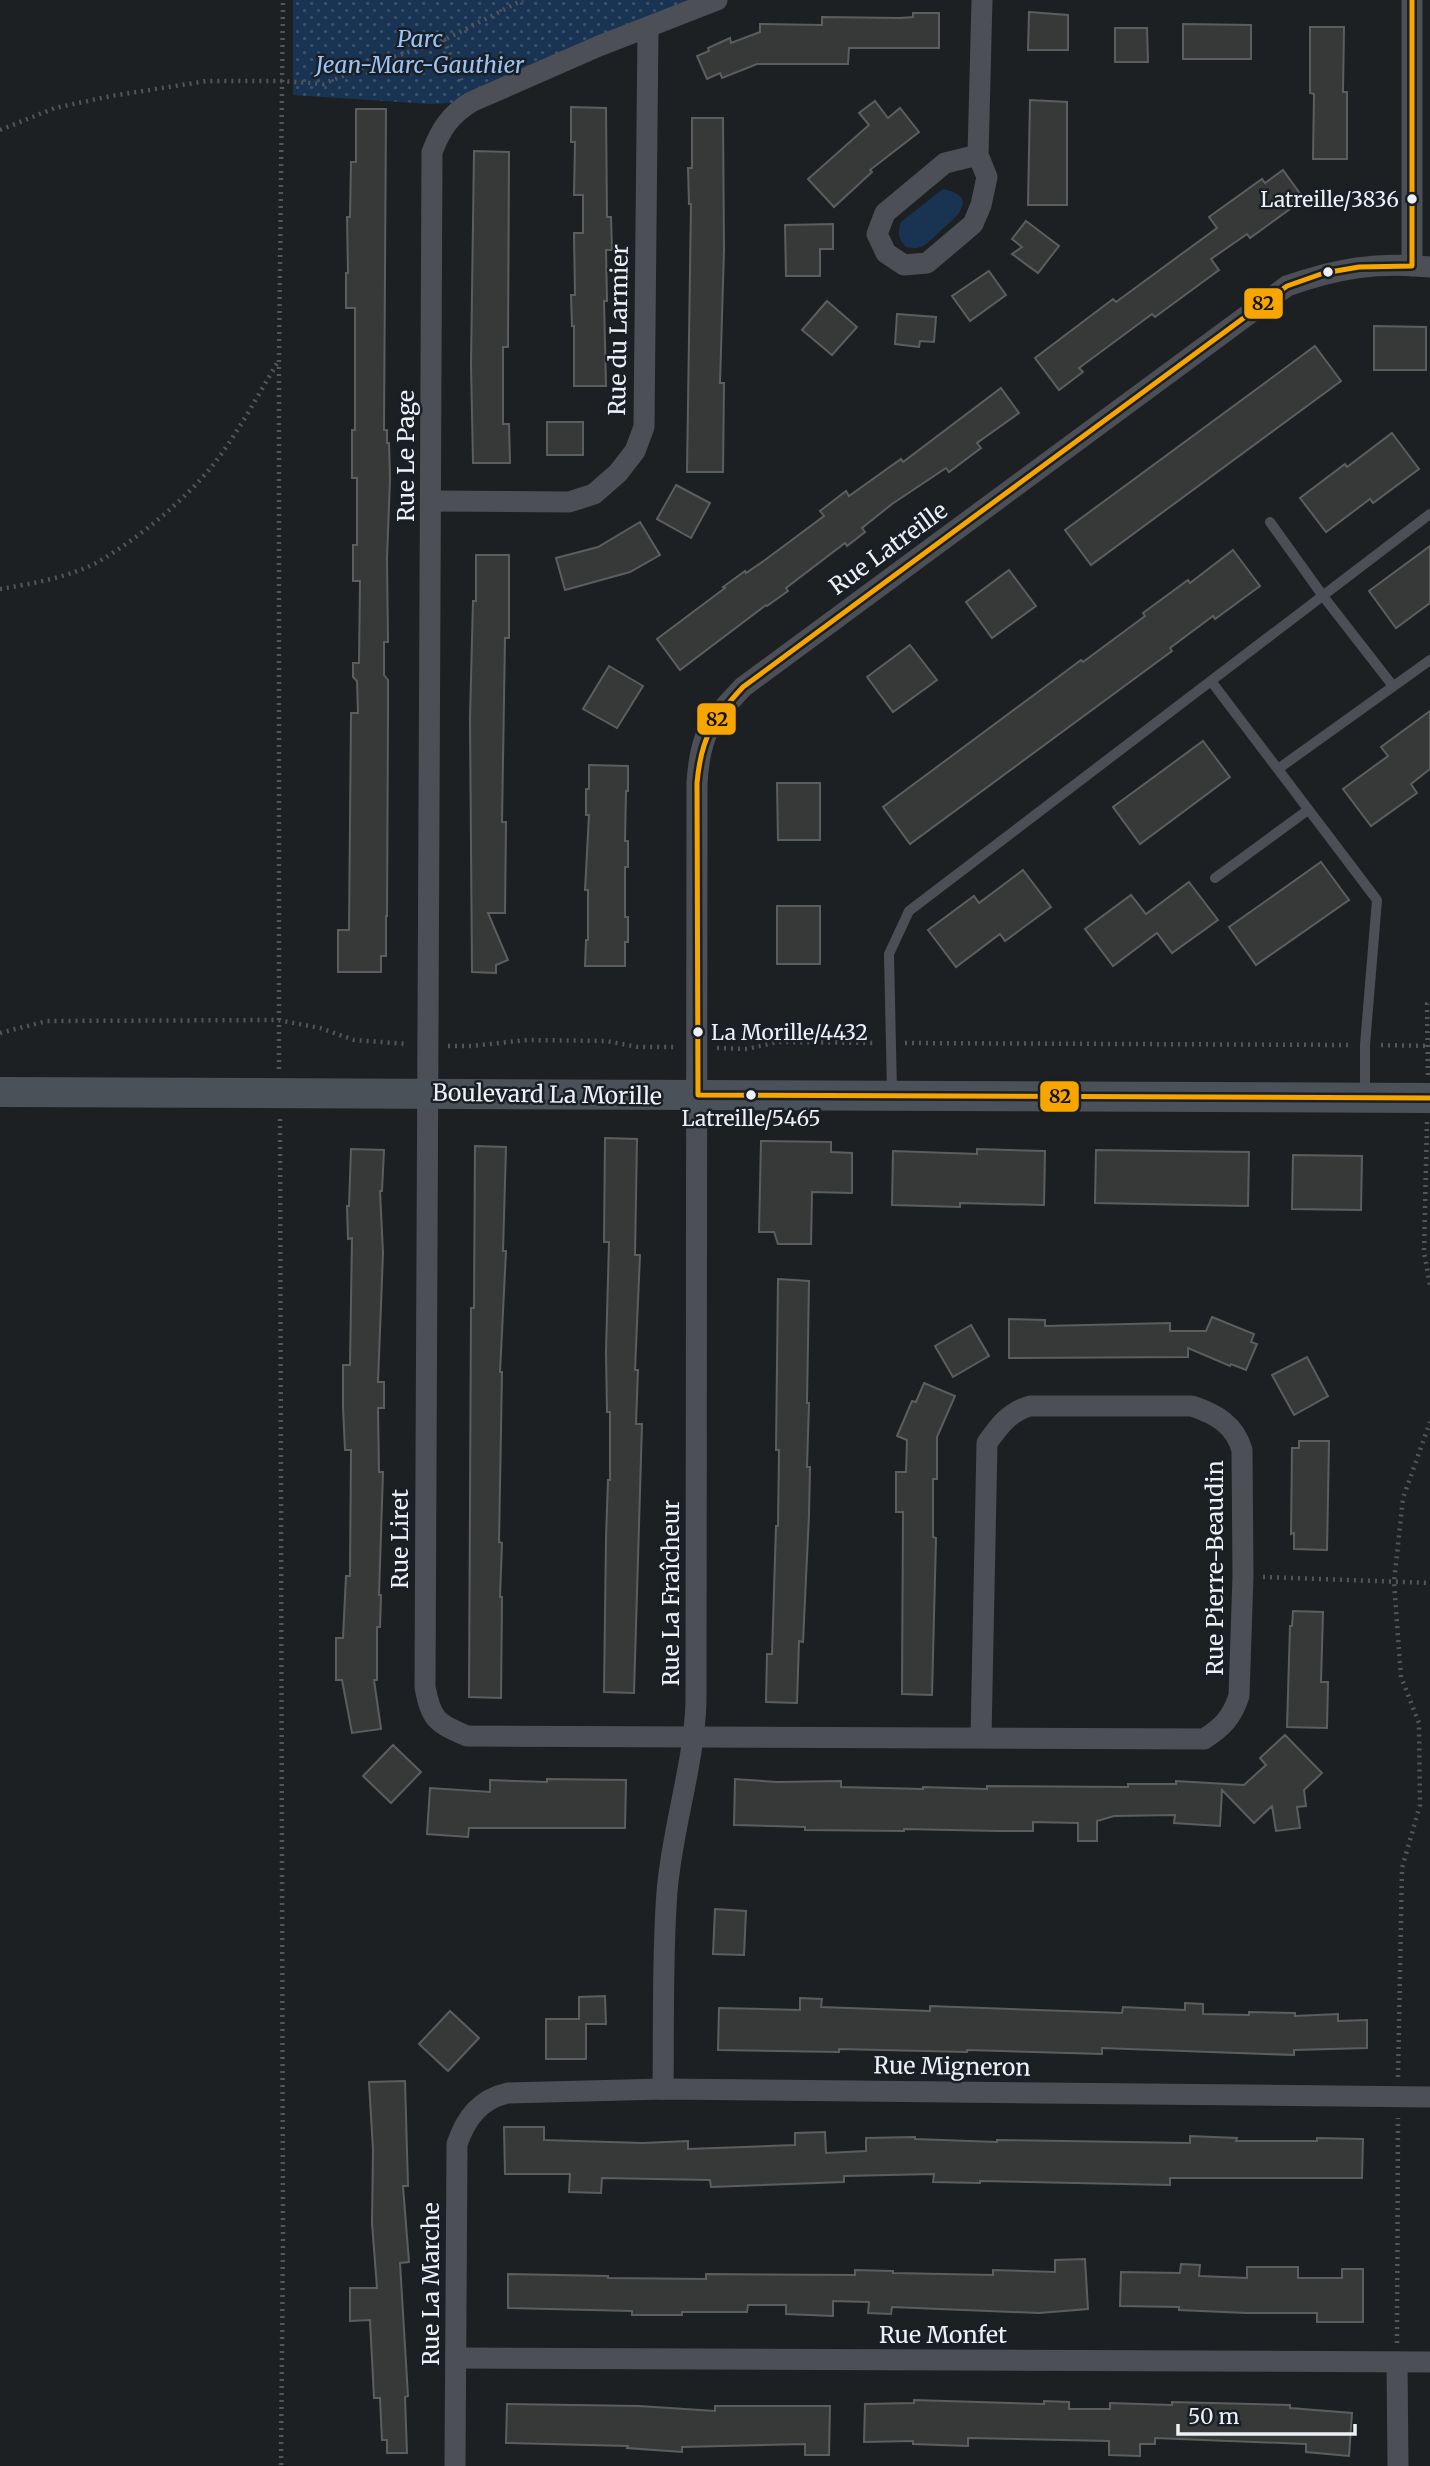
<svg xmlns="http://www.w3.org/2000/svg" width="1430" height="2466" font-family="Merriweather,serif">
	<defs>
		<pattern id="park-dots" width="8" height="8" patternUnits="userSpaceOnUse" patternTransform="scale(1.75)"><rect width="8" height="8" fill="#193453"/><path d="M2 2h.1M6 6h.1" fill="none" stroke="#3b526c" stroke-width="1.8" stroke-linecap="round"/></pattern>
	</defs>
	<rect width="100%" height="100%" fill="#1d2023"/>
	<path fill="#193453" d="M943,189C980,197 957,217 940,231C935,236 929,242 923,246C917,249 912,248 906,247C898,238 897,233 901,222Z"/>
	<polygon fill="url(#park-dots)" points="293,0 717,0 471,102 432,104 293,95"/>
	<g fill="#373838" stroke="#5c5e5d" stroke-width="2">
		<polygon points="1029,12 1068,15 1068,50 1028,50"/>
		<polygon points="913,13 939,13 939,48 849,48 848,64 757,64 722,78 720,73 707,79 697,56 709,51 708,48 730,38 731,43 760,32 760,24 822,25 822,17 900,18 913,17"/>
		<polygon points="1183,24 1251,25 1251,59 1183,59"/>
		<polygon points="1310,27 1344,27 1343,92 1347,92 1347,159 1313,159 1314,94 1310,93"/>
		<polygon points="1115,28 1147,28 1148,62 1115,62"/>
		<polygon points="1030,100 1067,102 1067,205 1028,205"/>
		<polygon points="875,101 888,118 900,108 919,132 870,170 872,172 834,207 808,179 869,125 859,113"/>
		<polygon points="571,107 606,108 607,217 611,217 612,250 606,250 607,301 604,301 606,386 574,386 574,326 572,326 571,295 575,295 574,233 583,233 583,195 574,195 575,142 571,142"/>
		<polygon points="356,109 386,109 384,430 387,430 387,443 389,443 390,478 387,559 388,642 384,642 384,675 388,680 388,713 387,916 386,916 386,956 381,956 381,972 338,972 338,930 349,930 351,713 358,713 357,681 353,677 353,663 359,663 360,581 353,581 353,545 357,545 357,478 352,478 352,430 355,430 355,308 346,308 346,273 348,273 347,217 350,217 351,162 356,162"/>
		<polygon points="692,118 723,118 724,250 720,383 724,383 723,472 687,472 691,204 689,204 688,168 692,168"/>
		<polygon points="474,151 509,152 508,347 503,347 503,424 509,424 510,463 473,463 471,365"/>
		<polygon points="1283,170 1304,199 1250,238 1247,234 1211,259 1219,270 1155,317 1152,314 1079,368 1083,372 1059,390 1035,358 1113,299 1116,302 1217,228 1209,217 1262,179 1265,183"/>
		<polygon points="1026,221 1059,246 1038,273 1012,254 1022,247 1012,239"/>
		<polygon points="833,224 833,249 820,249 820,276 786,276 785,225"/>
		<polygon points="989,271 1006,295 970,321 952,296"/>
		<polygon points="827,301 857,327 832,355 802,330"/>
		<polygon points="897,314 936,317 934,342 920,341 919,347 895,344"/>
		<polygon points="1374,326 1426,327 1426,370 1374,370"/>
		<polygon points="1315,346 1341,381 1091,565 1065,530"/>
		<polygon points="1001,388 1019,413 977,443 981,448 949,472 946,468 892,504 862,528 865,532 847,546 845,543 786,588 788,591 767,606 766,605 680,670 657,639 725,588 723,587 745,571 746,573 765,560 824,516 820,511 846,491 849,496 901,459 903,462"/>
		<rect x="547" y="422" width="36" height="33"/>
		<polygon points="1392,433 1419,469 1373,503 1370,499 1326,532 1300,498 1345,464 1347,467"/>
		<polygon points="676,485 710,503 691,538 657,519"/>
		<polygon points="640,522 660,555 630,572 565,590 556,558 598,547"/>
		<polygon points="1430,546 1430,603 1396,628 1369,591"/>
		<polygon points="1233,550 1260,586 1215,619 1213,616 1170,648 1172,651 910,844 883,807 1081,660 1083,662 1145,616 1143,613 1188,580 1190,583"/>
		<polygon points="476,555 509,555 509,638 505,638 502,822 506,822 505,913 488,913 508,960 496,965 496,973 472,972 470,718 473,601 476,601"/>
		<polygon points="1009,570 1036,606 992,638 966,602"/>
		<polygon points="910,645 937,680 893,712 867,677"/>
		<polygon points="609,666 643,686 617,728 583,709"/>
		<polygon points="1430,711 1430,769 1411,784 1417,793 1371,826 1343,789 1388,756 1381,747"/>
		<polygon points="1203,741 1230,777 1140,844 1113,807"/>
		<polygon points="589,765 628,766 628,791 626,791 625,841 628,841 628,867 625,867 625,917 628,917 628,942 625,942 625,966 585,966 586,940 588,940 588,890 585,890 589,815 586,815 586,789 589,789"/>
		<polygon points="777,783 820,783 820,840 778,840"/>
		<polygon points="1321,862 1349,900 1256,965 1229,927"/>
		<polygon points="1023,870 1051,907 1005,941 1000,934 956,967 928,930 974,896 979,903"/>
		<polygon points="1189,882 1218,920 1172,953 1157,933 1113,966 1085,929 1131,895 1146,914"/>
		<rect x="777" y="906" width="43" height="58"/>
		<polygon points="605,1138 637,1139 635,1255 640,1255 635,1370 638,1370 636,1424 642,1424 634,1693 604,1692 606,1538 608,1480 610,1480 610,1412 607,1412 606,1352 609,1242 604,1242"/>
		<polygon points="761,1141 831,1142 831,1152 852,1153 852,1193 812,1192 811,1244 778,1244 774,1232 759,1232"/>
		<polygon points="475,1146 506,1147 503,1251 506,1251 500,1372 502,1372 499,1542 502,1543 500,1597 502,1597 501,1698 469,1697 471,1308 474,1308"/>
		<polygon points="351,1149 384,1150 382,1191 380,1191 383,1253 378,1382 384,1382 384,1408 378,1408 379,1472 383,1472 379,1595 381,1595 380,1627 377,1627 377,1680 374,1680 381,1729 352,1733 342,1680 336,1680 336,1638 343,1638 346,1576 350,1576 351,1450 345,1450 343,1407 343,1365 350,1365 352,1238 348,1239 347,1206 349,1206"/>
		<polygon points="977,1149 1045,1151 1044,1205 960,1203 960,1207 892,1205 893,1151 977,1154"/>
		<polygon points="1096,1150 1249,1152 1248,1206 1095,1203"/>
		<polygon points="1293,1155 1362,1156 1361,1210 1292,1209"/>
		<polygon points="778,1279 809,1281 807,1403 809,1403 807,1467 810,1467 809,1515 803,1642 799,1641 797,1703 766,1702 767,1654 772,1654 776,1526 778,1526 779,1450 776,1450"/>
		<polygon points="1212,1317 1254,1334 1251,1342 1257,1344 1246,1370 1231,1364 1230,1366 1188,1348 1188,1357 1009,1358 1009,1319 1045,1320 1045,1326 1170,1323 1170,1331 1206,1331"/>
		<polygon points="971,1325 989,1356 953,1377 935,1346"/>
		<polygon points="1307,1357 1328,1396 1294,1415 1272,1375"/>
		<polygon points="924,1383 955,1396 937,1437 937,1479 933,1479 933,1537 936,1538 932,1695 902,1694 903,1512 896,1512 896,1472 906,1472 907,1440 897,1436 912,1401 916,1402"/>
		<polygon points="1299,1441 1329,1441 1327,1550 1294,1549 1294,1533 1291,1534 1292,1448 1299,1448"/>
		<polygon points="1293,1611 1323,1612 1321,1682 1328,1682 1327,1728 1287,1727 1290,1626 1292,1626"/>
		<polygon points="1285,1735 1322,1773 1304,1790 1306,1806 1297,1807 1300,1828 1276,1831 1272,1806 1254,1823 1222,1790 1220,1826 1174,1823 1175,1815 1114,1816 1097,1821 1097,1841 1078,1841 1078,1823 1033,1822 1033,1831 998,1831 904,1829 904,1831 805,1830 805,1827 734,1825 735,1779 777,1782 841,1781 841,1787 923,1789 923,1787 987,1789 987,1786 1128,1787 1128,1784 1176,1784 1176,1781 1244,1785 1266,1765 1260,1758"/>
		<polygon points="393,1745 421,1772 391,1803 363,1776"/>
		<polygon points="547,1779 626,1780 625,1828 469,1828 468,1837 427,1834 430,1788 490,1792 490,1780 547,1782"/>
		<polygon points="715,1909 746,1911 744,1955 713,1954"/>
		<polygon points="605,1996 606,2024 586,2024 586,2059 546,2059 546,2019 579,2019 579,1997"/>
		<polygon points="800,1998 822,1999 821,2007 930,2011 930,2006 1122,2013 1123,2007 1185,2010 1185,2003 1203,2004 1203,2014 1249,2015 1249,2012 1295,2013 1295,2016 1338,2014 1338,2021 1367,2020 1367,2048 1294,2050 1294,2055 1102,2048 1102,2054 967,2050 967,2052 839,2049 839,2052 718,2050 719,2008 800,2010"/>
		<polygon points="450,2011 479,2038 448,2071 419,2044"/>
		<polygon points="405,2081 408,2186 403,2186 409,2262 400,2263 408,2396 405,2397 407,2453 387,2453 387,2440 382,2440 380,2398 374,2398 370,2320 350,2321 350,2288 377,2288 372,2223 373,2150 369,2082"/>
		<polygon points="504,2127 544,2127 544,2140 643,2143 688,2141 688,2149 795,2145 795,2133 825,2132 826,2153 866,2151 866,2138 915,2137 915,2139 997,2142 997,2140 1064,2141 1190,2143 1190,2136 1237,2138 1236,2141 1317,2141 1317,2138 1363,2139 1362,2178 1170,2178 1170,2185 980,2181 980,2183 933,2182 934,2174 844,2176 844,2182 711,2187 710,2180 602,2178 601,2193 569,2192 570,2174 505,2174"/>
		<polygon points="1085,2259 1088,2309 1039,2313 892,2307 891,2314 868,2313 869,2302 833,2301 833,2316 786,2314 786,2305 748,2305 747,2312 682,2312 682,2315 632,2315 632,2311 508,2308 508,2274 608,2276 608,2278 706,2279 706,2274 855,2275 855,2270 893,2271 893,2273 993,2275 993,2270 1055,2272 1055,2260"/>
		<polygon points="1181,2264 1200,2265 1199,2276 1247,2278 1247,2267 1298,2267 1298,2278 1342,2278 1342,2269 1363,2269 1363,2322 1317,2322 1317,2313 1247,2313 1179,2310 1179,2307 1120,2306 1121,2272 1180,2273"/>
		<polygon points="914,2400 1044,2404 1044,2401 1069,2402 1069,2409 1110,2409 1110,2403 1172,2405 1172,2402 1290,2405 1290,2408 1352,2413 1349,2456 1306,2452 1306,2444 1155,2438 1155,2444 1140,2444 1140,2456 1109,2455 1109,2441 968,2438 968,2446 913,2444 913,2441 864,2442 865,2404 914,2403"/>
		<polygon points="507,2404 639,2406 715,2411 715,2406 830,2406 829,2455 805,2455 805,2444 682,2447 682,2452 627,2448 628,2446 506,2443"/>
	</g>
	<g fill="none" stroke-linecap="round" stroke-linejoin="round">
		<g stroke="#525659" stroke-width="4.5" stroke-dasharray="2 5" stroke-linecap="butt">
			<polyline points="444,40 463,84"/>
			<polyline points="0,130 55,108 111,96 207,81 282,81 323,84 367,66 444,40 523,0"/>
			<path d="M0,589C31,584 76,576 103,559C141,536 185,500 213,465C238,433 258,395 279,360"/>
			<polyline points="0,1033 47,1021 278,1020 320,1028 354,1040 408,1044"/>
			<polyline points="905,1043 1351,1045"/>
			<polyline points="1381,1045 1430,1046"/>
			<polyline points="448,1046 472,1046 527,1040 606,1041 638,1047 676,1047"/>
			<polyline points="717,1048 747,1049 778,1042 875,1043"/>
			<polyline points="279,1069 279,360 283,0"/>
			<polyline points="1428,1075 1427,1004 1430,1000"/>
			<polyline points="280,1119 283,2236 281,2466"/>
			<polyline points="1427,1122 1424,1252 1430,1285"/>
			<polyline points="1263,1577 1430,1583"/>
			<polyline points="1398,2077 1402,1868 1420,1805 1419,1723 1401,1677 1394,1582 1403,1498 1430,1422"/>
			<polyline points="1397,2343 1398,2118"/>
		</g>
		<g stroke="#4c5056" stroke-width="10">
			<polyline points="1270,522 1323,596 1393,686"/>
			<polyline points="1211,681 1377,900 1365,1045 1365,1095"/>
			<polyline points="1278,769 1430,660"/>
			<polyline points="1215,878 1308,810"/>
			<polyline points="892,1092 889,954 909,911 1430,514"/>
		</g>
		<g stroke="#4c5056" stroke-width="21">
			<path d="M717,0L599,46L471,102C450,115 441,129 432,152L425,1687C431,1719 436,1723 467,1736L1204,1739C1223,1727 1232,1717 1239,1696L1243,1576L1242,1450C1235,1425 1216,1414 1192,1406H1030C1009,1412 999,1426 987,1443L981,1737"/>
			<polyline points="1412,0 1412,266"/>
			<polyline points="978,155 945,163 885,213 877,234 886,253 904,265 927,263 973,224 981,205 987,177 978,155 982,0"/>
			<polyline points="431,501 569,502 594,494 618,473 635,451 644,427 648,28"/>
			<path d="M663,2089C664,2023 662,1957 667,1892C672,1828 694,1766 696,1702L697,783C700,733 710,722 743,687L1287,286C1338,268 1376,262 1430,267"/>
			<polyline points="456,2358 1430,2362"/>
			<polyline points="1397,2362 1398,2466"/>
			<path d="M455,2466L457,2144C466,2118 480,2099 508,2093L663,2089L1430,2097"/>
		</g>
		<polyline stroke="#4b5159" stroke-width="30" points="0,1092 1430,1098"/>
		<defs>
			<path id="bus-1" d="M1412,0V266L1359,267L1324,273L1287,286L743,687C713,719 701,738 697,783L698,1095L1430,1098"/>
		</defs>
		<use href="#bus-1" stroke="#1a1f26" stroke-width="10"/>
		<use href="#bus-1" stroke="#f7a600" stroke-width="5"/>
	</g>
	<g fill="#edf1f5" stroke="#1a1f26" stroke-width="2.5">
		<circle cx="1412" cy="199" r="6"/>
		<circle cx="1328" cy="272" r="6"/>
		<circle cx="698" cy="1032" r="6"/>
		<circle cx="751" cy="1095" r="6"/>
	</g>
	<g text-anchor="middle" dominant-baseline="central" stroke-width="5" stroke-linejoin="round" paint-order="stroke">
		<g font-size="21" fill="#edf1f5" stroke="#1a1f26" text-anchor="end">
			<text x="1399" y="199">Latreille/3836</text>
			<text x="711" y="1032" text-anchor="start">La Morille/4432</text>
			<text x="751" y="1118" text-anchor="middle">Latreille/5465</text>
		</g>
		<g font-size="23" font-style="italic" fill="#99c4f8" stroke="#1a1f26">
			<text x="420" y="38">Parc<tspan x="420" dy="26">Jean-Marc-Gauthier</tspan></text>
		</g>
		<g font-size="23" fill="#edf1f5" stroke="#1a1f26">
			<text transform="translate(618 330) rotate(-89)">Rue du Larmier</text>
			<text transform="translate(405 456) rotate(-90)">Rue Le Page</text>
			<text transform="translate(888 548) rotate(-36)">Rue Latreille</text>
			<text transform="translate(547 1094) rotate(1)">Boulevard La Morille</text>
			<text transform="translate(399 1539) rotate(-90)">Rue Liret</text>
			<text transform="translate(1214 1568) rotate(-90)">Rue Pierre-Beaudin</text>
			<text transform="translate(670 1593) rotate(-90)">Rue La Fraîcheur</text>
			<text transform="translate(952 2066) rotate(1)">Rue Migneron</text>
			<text transform="translate(430 2284) rotate(-90)">Rue La Marche</text>
			<text x="943" y="2334">Rue Monfet</text>
		</g>
	</g>
	<g stroke="#1a1f26" stroke-width="2.5">
		<rect x="1243" y="287" width="41" height="33" rx="7" fill="#f7a600"/>
		<rect x="696" y="702" width="41" height="34" rx="7" fill="#f7a600"/>
		<rect x="1039" y="1080" width="41" height="33" rx="7" fill="#f7a600"/>
	</g>
	<g font-size="19" text-anchor="middle" font-weight="bold" fill="#111">
		<text x="1263" y="310">82</text>
		<text x="717" y="726">82</text>
		<text x="1060" y="1103">82</text>
	</g>
	<path d="M1178 2424v10h177v-10" fill="none" stroke="#edf1f5" stroke-width="3.5"/>
	<text x="1188" y="2424" font-size="21" fill="#edf1f5" stroke="#1a1f26" stroke-width="5" paint-order="stroke">50 m</text>
</svg>
